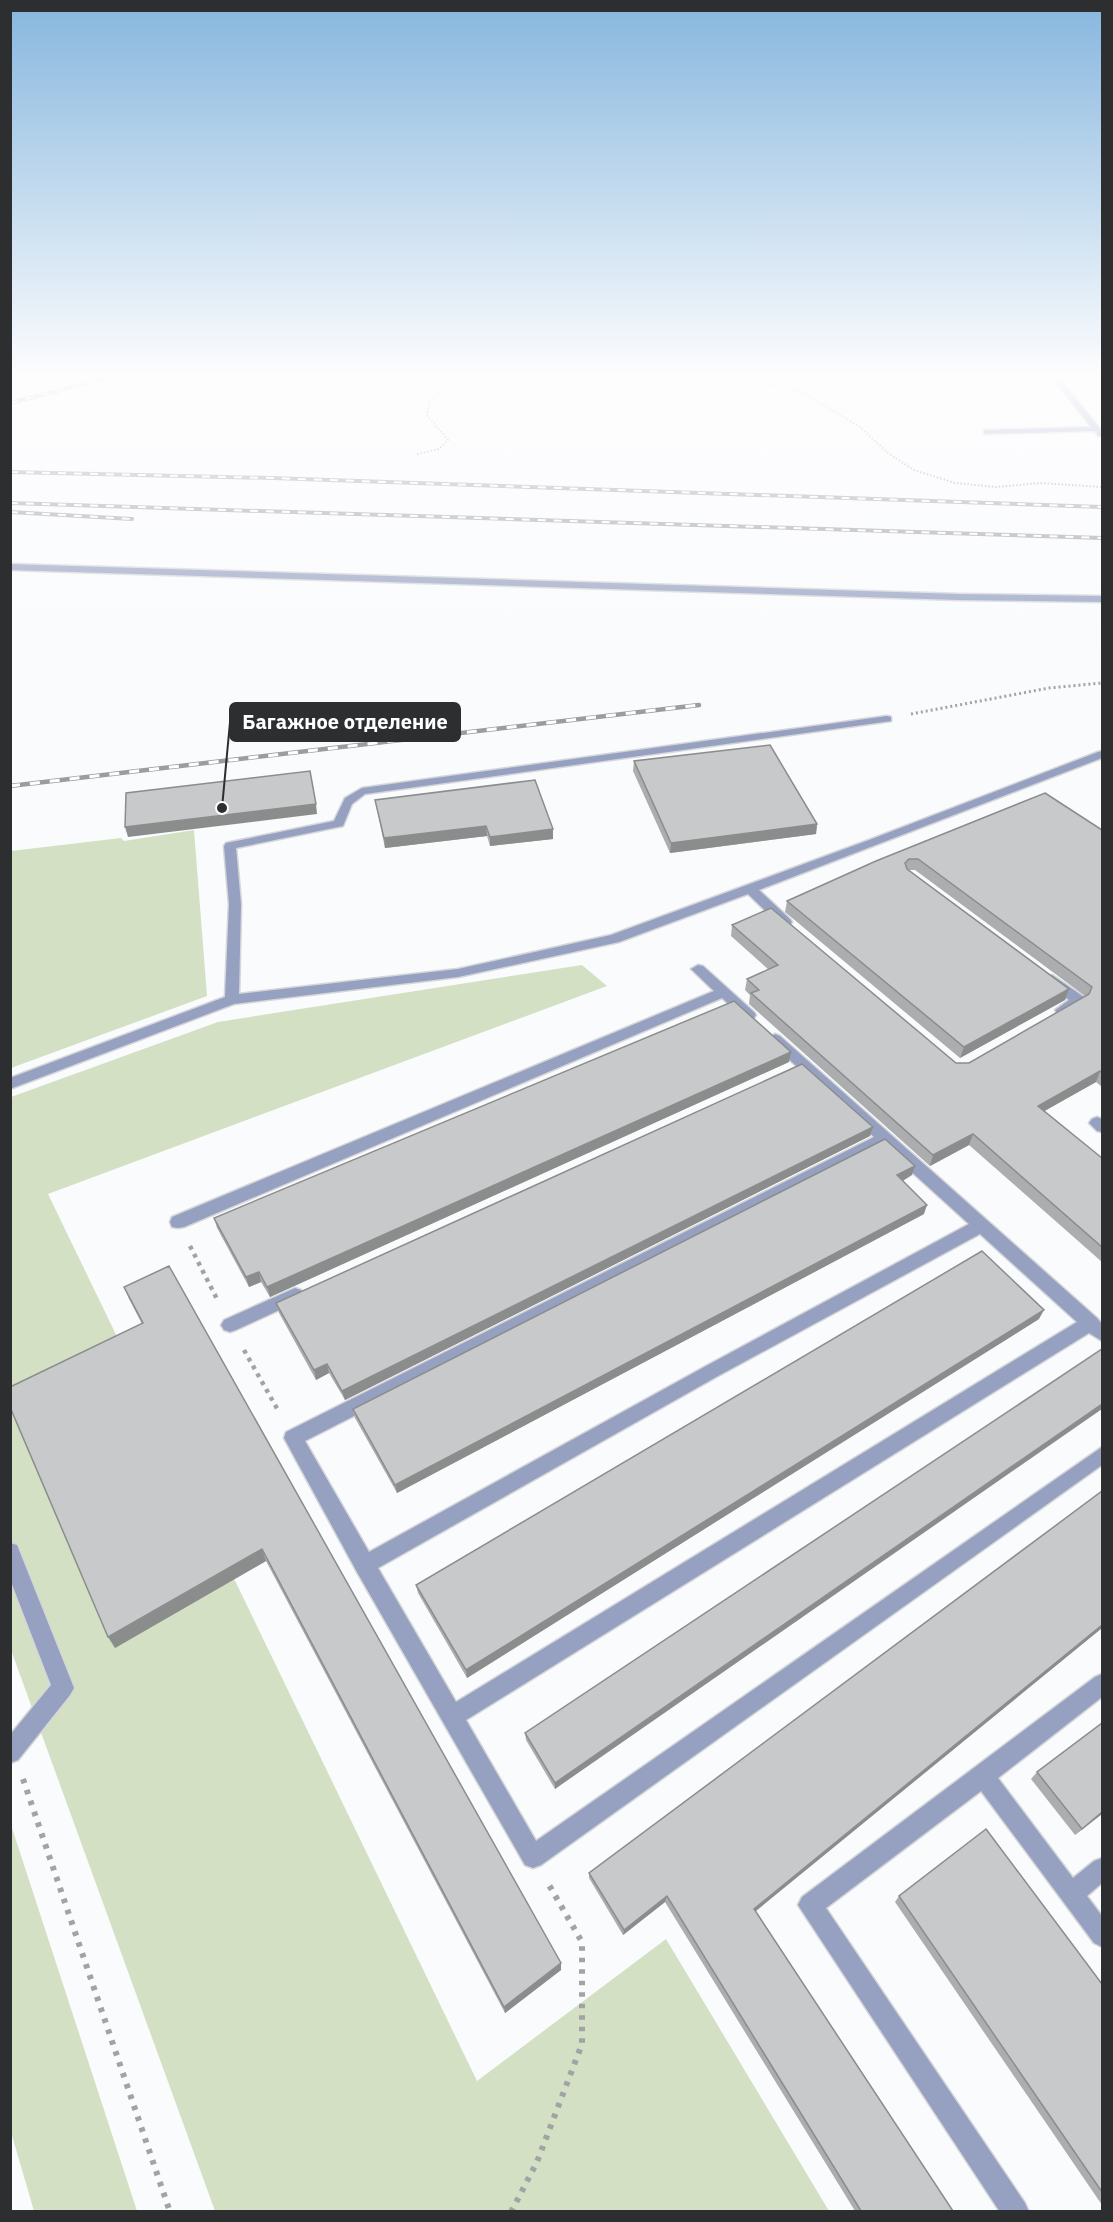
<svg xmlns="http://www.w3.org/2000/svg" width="1113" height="2222" font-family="'IBM Plex Sans',sans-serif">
	<rect width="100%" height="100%" fill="#fafbfd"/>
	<g fill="#d3e0c3">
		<polygon points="194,830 207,996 11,1068 11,851 121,838 124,841"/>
		<polygon points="582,965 607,986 48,1194 477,2081 666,1939 829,2211 215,2211 11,1650 11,1097 218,1022"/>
		<polygon points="10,1826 11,1825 137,2211 34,2211 11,2132"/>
	</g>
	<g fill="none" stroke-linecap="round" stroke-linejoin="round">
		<defs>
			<g id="minor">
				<polygon points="1048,373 1055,373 1102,431 1102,436 1098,436 1095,431 984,434 984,430 987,430 1091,427"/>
				<polygon points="1082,373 1102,373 1102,375"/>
				<polygon points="10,564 959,594 1102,596 1102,602 959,600 10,570"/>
				<polygon points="887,716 891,717 891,721 365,794 352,804 343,826 236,848 241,904 239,994 458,969 611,935 869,840 1098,752 1102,751 1102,758 759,890 790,919 792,922 790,925 780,925 748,894 619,942 458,977 234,1004 10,1089 10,1078 225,997 229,904 224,846 226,843 334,821 345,798 362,788"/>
				<polygon points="698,965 703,966 754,1012 756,1015 754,1018 744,1018 722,998 184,1227 178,1228 172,1227 170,1222 172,1217 714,991 691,969"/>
				<path d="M1052,975L1084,997L1086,1000C1080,1008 1067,1016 1057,1013L1055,1010L1069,1000L1047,983L1045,980L1047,977Z"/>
				<path d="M775,1034L780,1036L1097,1318L1102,1324V1341L1089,1333L466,1720L536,1841L1102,1447V1465L541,1865L533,1868L525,1865L357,1572L284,1438L286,1432L874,1137L770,1042L768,1039ZM883,1146L969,1224L706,1366L369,1552L305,1441ZM980,1234L1077,1322L456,1702L378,1568L718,1376Z"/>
				<polygon points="1097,1117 1102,1119 1102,1132 1097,1131 1089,1123 1092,1119"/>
				<polygon points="295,1288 301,1290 303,1295 301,1300 236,1330 230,1332 224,1330 221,1325 224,1320"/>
				<polygon points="10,1543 17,1545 74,1688 70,1695 18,1760 10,1763 10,1735 51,1685 10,1579"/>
				<polygon points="1102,1674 1102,1697 998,1778 1073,1878 1094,1861 1102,1858 1102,1883 1087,1896 1102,1916 1102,1947 1094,1943 981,1791 826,1908 1025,2203 1029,2212 1000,2212 798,1905 802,1897 1095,1677"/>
			</g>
		</defs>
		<use href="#minor" stroke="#d5d6d8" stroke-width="3"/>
		<polyline stroke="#a2a3a5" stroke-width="2" stroke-dasharray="1.5 2" stroke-linecap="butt" points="417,454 439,449 448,440 427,415 429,403 447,387 464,382 569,375 629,381 692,377 740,379 800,391 860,427 888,453 914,470 955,483 996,487 1040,483 1102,487"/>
		<polyline stroke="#a2a3a5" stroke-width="3" stroke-dasharray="2 3" stroke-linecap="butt" points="911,714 1049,688 1102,683"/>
		<g stroke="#a2a3a5" stroke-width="4.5" stroke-dasharray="4 5" stroke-linecap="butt">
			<polyline points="190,1246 218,1301"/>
			<polyline points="244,1350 279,1412"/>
		</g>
		<g stroke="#a2a3a5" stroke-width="6" stroke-dasharray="4.5 7" stroke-linecap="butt">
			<polyline points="23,1779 170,2212"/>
			<polyline points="511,2212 537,2162 582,2044 582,1942 549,1885"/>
		</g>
		<use href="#minor" fill="#96a1c2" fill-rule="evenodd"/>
		<defs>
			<g id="rail-far1">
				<polyline points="10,403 128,373"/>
				<polyline points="10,472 272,478 1102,507"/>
				<polyline points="10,503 1102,538"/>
				<polyline points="10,512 132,519"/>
			</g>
			<polyline id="rail" points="10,786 699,705"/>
		</defs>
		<use href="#rail-far1" stroke="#9b9c9e" stroke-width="4"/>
		<use href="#rail" stroke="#9b9c9e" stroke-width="4.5"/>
		<use href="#rail-far1" stroke="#fff" stroke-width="2" stroke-dasharray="8" stroke-linecap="butt"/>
		<use href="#rail" stroke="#fff" stroke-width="3" stroke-dasharray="10" stroke-linecap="butt"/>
	</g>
	<g fill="#abadae">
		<polygon points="634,761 817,824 816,834 670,853 633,771"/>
		<polygon points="375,800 553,839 490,846 487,836 385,848"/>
		<polygon points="1102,830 1102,1087 1096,1082 1044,1111 1102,1158 1102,1262 969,1145 930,1166 749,1004 750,995 745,990 747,979 769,970 731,936 732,925 956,1063 969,1063 1085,996 915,870 909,870 1069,989 1065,1000 960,1058 785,912 787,901 876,861"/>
		<polygon points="789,1062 270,1297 261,1282 249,1287 217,1228 214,1218"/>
		<polygon points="873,1127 870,1136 345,1400 329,1373 316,1380 279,1313 276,1303"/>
		<polygon points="912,1175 903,1181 924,1214 397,1493 355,1418 353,1409"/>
		<polygon points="124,1287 561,1970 505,2013 266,1561 115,1648 142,1324 129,1299"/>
		<polygon points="1039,1319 467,1678 418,1593 416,1585"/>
		<polygon points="1102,1349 555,1789 526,1740 525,1733"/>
		<polygon points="1102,1491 1102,1628 756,1911 953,2211 855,2211 665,1902 623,1935 589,1878 589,1873"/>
		<polygon points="1037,1772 1102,1814 1075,1835 1031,1779"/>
		<polygon points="899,1896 1102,1984 1102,2205 895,1902"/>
	</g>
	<g fill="#8b8d8d">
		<polygon points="10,373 46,373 10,379"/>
		<polygon points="316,804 317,814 128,837 125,827"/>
		<polygon points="817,824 816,834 670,853 671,843"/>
		<polygon points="486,826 487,836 385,848 384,838"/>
		<polygon points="553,829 553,839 490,846 490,837"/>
		<polygon points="1069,989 1065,1000 960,1058 964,1047"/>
		<polygon points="791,1052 789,1062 270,1297 267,1287"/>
		<polygon points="1100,1071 1096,1082 1034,1117 1038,1106"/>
		<polygon points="873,1127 870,1136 345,1400 342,1391"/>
		<polygon points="973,1134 969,1145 930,1166 933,1155"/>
		<polygon points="915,1166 912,1175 895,1185 897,1175"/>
		<polygon points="927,1205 924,1214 397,1493 395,1485"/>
		<polygon points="259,1272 261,1282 249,1287 246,1277"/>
		<polygon points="1044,1310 1039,1319 467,1678 466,1670"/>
		<polygon points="327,1364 329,1373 316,1380 314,1370"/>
		<polygon points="1102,1404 1102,1409 555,1789 555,1783"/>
		<polygon points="262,1549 266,1561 115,1648 108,1637"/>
		<polygon points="1102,1625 1102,1628 752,1914 754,1909"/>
		<polygon points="1102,1812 1102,1814 1075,1835 1082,1829"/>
		<polygon points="667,1896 665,1902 623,1935 624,1930"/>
		<polygon points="561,1963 561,1970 505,2013 504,2007"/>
	</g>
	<g fill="#c7c9ca" stroke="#8b8d8d" stroke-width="1.5">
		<polygon points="770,745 817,824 671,843 634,761"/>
		<polygon points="310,771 316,804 125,827 126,793"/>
		<polygon points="535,780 553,829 490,837 486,826 384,838 375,800"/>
		<polygon points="1045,793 1102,830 1102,1073 1100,1071 1038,1106 1102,1158 1102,1247 973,1134 933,1155 751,993 759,990 747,979 778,965 732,925 771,908 956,1063 969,1063 1089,994 1092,987 918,859 909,859 905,863 907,869 1069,989 964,1047 787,901 876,861"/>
		<polygon points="734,1001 791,1052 267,1287 259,1272 246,1277 214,1218"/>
		<polygon points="802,1064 873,1127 342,1391 327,1364 314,1370 276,1303"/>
		<polygon points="885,1139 915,1166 897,1175 927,1205 395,1485 353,1409"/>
		<polygon points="982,1251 1044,1310 466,1670 416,1585"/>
		<polygon points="169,1266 561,1963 504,2007 262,1549 108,1637 10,1407 10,1387 143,1323 124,1287"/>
		<polygon points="1102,1349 1102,1404 555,1783 525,1733"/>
		<polygon points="1102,1491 1102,1625 754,1909 953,2211 861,2211 667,1896 624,1930 589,1873"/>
		<polygon points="1102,1723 1102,1812 1082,1829 1037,1772"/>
		<polygon points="986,1829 1102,1984 1102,2192 899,1896"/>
	</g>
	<linearGradient id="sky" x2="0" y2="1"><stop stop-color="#86b6de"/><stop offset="0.55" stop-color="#fdfdfe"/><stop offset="1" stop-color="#fdfdfe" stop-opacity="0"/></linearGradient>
	<rect width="1113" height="684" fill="url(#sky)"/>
	<path fill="none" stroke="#2d2e2f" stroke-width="2" d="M222 808L230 722"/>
	<circle fill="#2d2e2f" stroke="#fff" stroke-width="2" cx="222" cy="808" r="6"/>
	<rect fill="#2d2e2f" stroke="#2d2e2f" stroke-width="2" x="230" y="703" width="230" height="38" rx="6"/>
	<g font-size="20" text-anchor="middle" font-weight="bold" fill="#fff">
		<text x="345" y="729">Багажное отделение</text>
	</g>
	<rect width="1113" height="2222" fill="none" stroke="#2d2e2f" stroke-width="24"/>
</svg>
